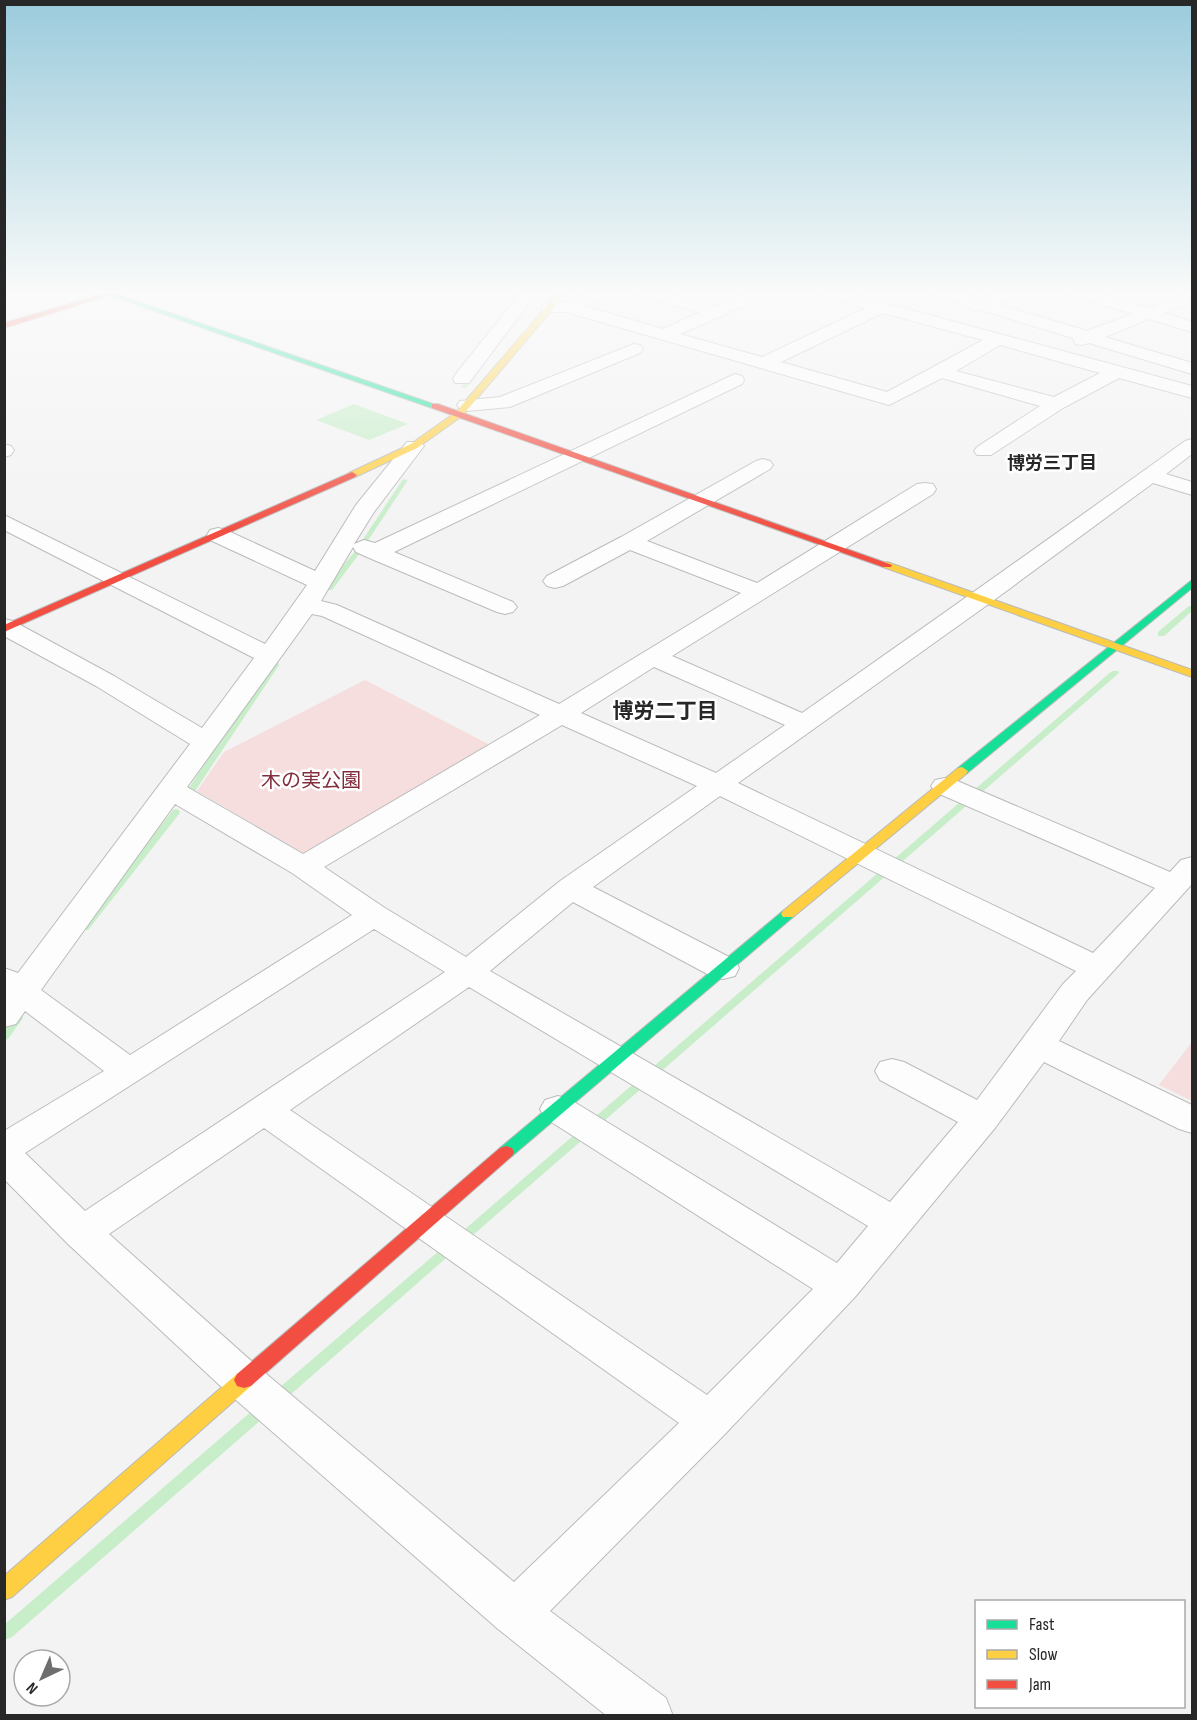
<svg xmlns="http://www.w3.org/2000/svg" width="1197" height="1720" font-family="'Sofia Sans Condensed','Noto Sans JP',sans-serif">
	<rect width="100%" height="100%" fill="#f2f3f2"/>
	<g fill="#f6ddde">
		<polygon points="365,680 490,745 322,851 303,853 197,791 224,752"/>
		<polygon points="1192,1042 1192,1101 1159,1085"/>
	</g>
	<polygon fill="#c7edc9" points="354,404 408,424 369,440 316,420"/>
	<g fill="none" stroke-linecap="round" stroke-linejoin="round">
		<g fill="#c7edc9" fill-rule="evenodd">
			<polygon points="472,373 477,374 466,388 462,388 461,387"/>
			<polygon points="403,479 408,480 367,542 363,542 362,541"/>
			<polygon points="360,547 362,548 362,550 332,590 326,590 326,586 358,548"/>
			<polygon points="1189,606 1192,606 1192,611 1164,636 1158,636 1158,632"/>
			<polygon points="272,663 278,663 279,665 195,791 189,791 188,789"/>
			<polygon points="1112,671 1118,671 1119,673 465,1242 461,1244 457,1242 455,1239 457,1236"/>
			<polygon points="176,809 179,810 180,812 179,814 88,930 82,930 80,928 82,926 173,810"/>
			<path d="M18,1015L22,1016L23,1018L8,1039L4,1040C4,1030 7,1019 18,1015Z"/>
			<polygon points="450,1243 454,1245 456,1248 454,1251 282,1402 277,1403 272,1402 271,1398 272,1394 446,1245"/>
			<polygon points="264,1403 269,1405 270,1409 269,1413 12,1637 7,1639 4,1638 4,1625 259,1405"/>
		</g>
		<defs>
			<g id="street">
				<polygon points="522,291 538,291 469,383 455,383 453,379 455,375"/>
				<path d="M594,291H616L614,295L584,306L663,329L700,312L636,295L634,291H659L715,306L750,291H771L769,295L680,334L762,357L866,308L817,295L815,291H841L1192,386V398L1119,378L1063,408L991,455H977L974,451L977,447L1040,406L942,378L889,405L566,312H543L541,308L543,304L565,302ZM883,313L983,340L887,392L781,362ZM1000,345L1100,373L1054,397L956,371Z"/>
				<polygon points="929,291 953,291 981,299 1006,291 1030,291 1028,295 998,304 1087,331 1132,314 1071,295 1069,291 1093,291 1148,308 1192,291 1192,302 1165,313 1192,322 1192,332 1149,319 1105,337 1192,363 1192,374 1089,343 1081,345 1075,344 1073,338 981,310 971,310 969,306 931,295"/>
				<polygon points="634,344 640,345 643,349 640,353 510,407 467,411 460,409 457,405 460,401 500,397"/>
				<path d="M735,374L742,376L744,380L742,384L394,552L513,602L517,607L513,612L505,614L497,612L367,557L356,552L353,547L321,601L337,605L559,704L741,593L630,550L563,586L555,588L547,586L543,581L547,576L621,537L756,461L763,459L770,461L773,465L770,469L647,541L757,583L917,484L925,483L933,484L936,489L933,494L672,656L802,713C930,623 1059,532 1185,441L1192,439V454L1166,474L1192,482V495L1153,483L990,603L738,783L1093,953L1155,888L935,792L931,786L935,780L945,778L955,780L1170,872L1181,860L1192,857V884L1087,1000L1059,1041L1192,1105V1133L1179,1129L1044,1062L995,1128L855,1297L725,1434L550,1611L666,1698L673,1716H607L498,1629L228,1393L68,1244L4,1179V1131L104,1071L25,1011L16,1024L4,1027V968L18,973L190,744L96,686L4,636V619L13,621L114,676L202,728L254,658L4,530V515L265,644L307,585L210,540L207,535L210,530L218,528L226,530L315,571L356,505L407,442H421L424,446L374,512L354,544L364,540L375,543ZM312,614L322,616L540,715L303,854L187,787ZM654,667L785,725L716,773L581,713ZM562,725L697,786L560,881L466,957L385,908L324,867ZM720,796L1076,971L1063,984L977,1100L904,1062L892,1059L880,1062L875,1071L880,1080L958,1122L890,1202L490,971L573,902L711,976L723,979L735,976L739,968L735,960L593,887ZM175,804L292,873L352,915L130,1055L41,990ZM374,929L445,972L85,1211L25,1153ZM469,987L868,1226L837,1263L571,1100L558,1096L545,1100L540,1109L545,1118L813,1289L707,1395L290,1110ZM264,1128L679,1423L514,1582L258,1367L109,1234Z"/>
				<polygon points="4,444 11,446 14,450 11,455 4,457"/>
			</g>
			<g id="fast">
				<polygon points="97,291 107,291 439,406 432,408"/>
				<polygon points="1192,580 1192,588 966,774 958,774 956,771 958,768"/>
				<polygon points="788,910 795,914 793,917 512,1156 506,1158 500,1156 498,1152 500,1148 783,911"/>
			</g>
			<g id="slow">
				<polygon points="556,291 564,291 552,310 462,416 417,448 355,477 349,477 349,473 411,444 456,412 546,307"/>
				<polygon points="887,562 1192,670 1192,677 883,567 882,565"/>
				<polygon points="962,767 968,771 966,774 793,917 783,917 781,914 783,911 958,768"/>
				<polygon points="244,1372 251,1374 254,1380 251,1386 12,1597 4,1600 4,1576 237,1374"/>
			</g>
			<g id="jam">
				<polygon points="113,291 124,291 4,328 4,323"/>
				<polygon points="432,404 438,404 892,565 891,567 883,567 432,408"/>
				<polygon points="352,472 357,475 355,477 4,632 4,625"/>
				<polygon points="506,1146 512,1148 514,1152 512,1156 251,1386 244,1388 237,1386 234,1380 237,1374 500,1148"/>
			</g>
		</defs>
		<use href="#street" stroke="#babbba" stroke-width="2"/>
		<use href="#fast" stroke="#babbba" stroke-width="2"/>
		<use href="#slow" stroke="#babbba" stroke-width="2"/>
		<use href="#jam" stroke="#babbba" stroke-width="2"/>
		<use href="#street" fill="#fdfdfd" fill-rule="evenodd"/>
		<use href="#fast" fill="#16e098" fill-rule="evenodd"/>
		<use href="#slow" fill="#ffcf43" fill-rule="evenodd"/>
		<use href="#jam" fill="#f24e42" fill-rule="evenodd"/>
	</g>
	<linearGradient id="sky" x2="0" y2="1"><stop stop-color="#9bcbdc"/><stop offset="0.55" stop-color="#f9faf9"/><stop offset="1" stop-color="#f9faf9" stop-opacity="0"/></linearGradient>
	<rect width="1197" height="531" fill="url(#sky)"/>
	<g text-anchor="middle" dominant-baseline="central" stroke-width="5" stroke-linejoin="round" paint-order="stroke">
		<g font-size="18" font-weight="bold" fill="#262726" stroke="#fff">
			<text x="1052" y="463">博労三丁目</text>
		</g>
		<g font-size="20" fill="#822d3b" stroke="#fff">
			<text x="311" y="781">木の実公園</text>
		</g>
		<g font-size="21" font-weight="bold" fill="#262726" stroke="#fff">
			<text x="665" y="711">博労二丁目</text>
		</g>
	</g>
	<rect width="1197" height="1720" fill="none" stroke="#262726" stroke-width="12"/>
	<rect x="975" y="1600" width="210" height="108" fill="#ffffff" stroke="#a8a9a8" stroke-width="1.5"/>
	<rect x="987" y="1620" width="30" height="9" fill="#16e098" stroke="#a8a9a8" stroke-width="1.5"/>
	<text x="1029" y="1630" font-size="18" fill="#262726">Fast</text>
	<rect x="987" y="1650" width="30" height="9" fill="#ffcf43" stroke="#a8a9a8" stroke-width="1.5"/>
	<text x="1029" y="1660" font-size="18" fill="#262726">Slow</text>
	<rect x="987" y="1680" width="30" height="9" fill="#f24e42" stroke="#a8a9a8" stroke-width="1.5"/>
	<text x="1029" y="1690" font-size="18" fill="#262726">Jam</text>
	<g transform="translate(42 1678) rotate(224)"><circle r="28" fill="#ffffff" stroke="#a8a9a8" stroke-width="1.5"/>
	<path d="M0-4.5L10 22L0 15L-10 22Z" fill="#6d6e6d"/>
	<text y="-9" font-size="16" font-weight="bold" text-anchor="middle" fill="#262726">N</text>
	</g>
</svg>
